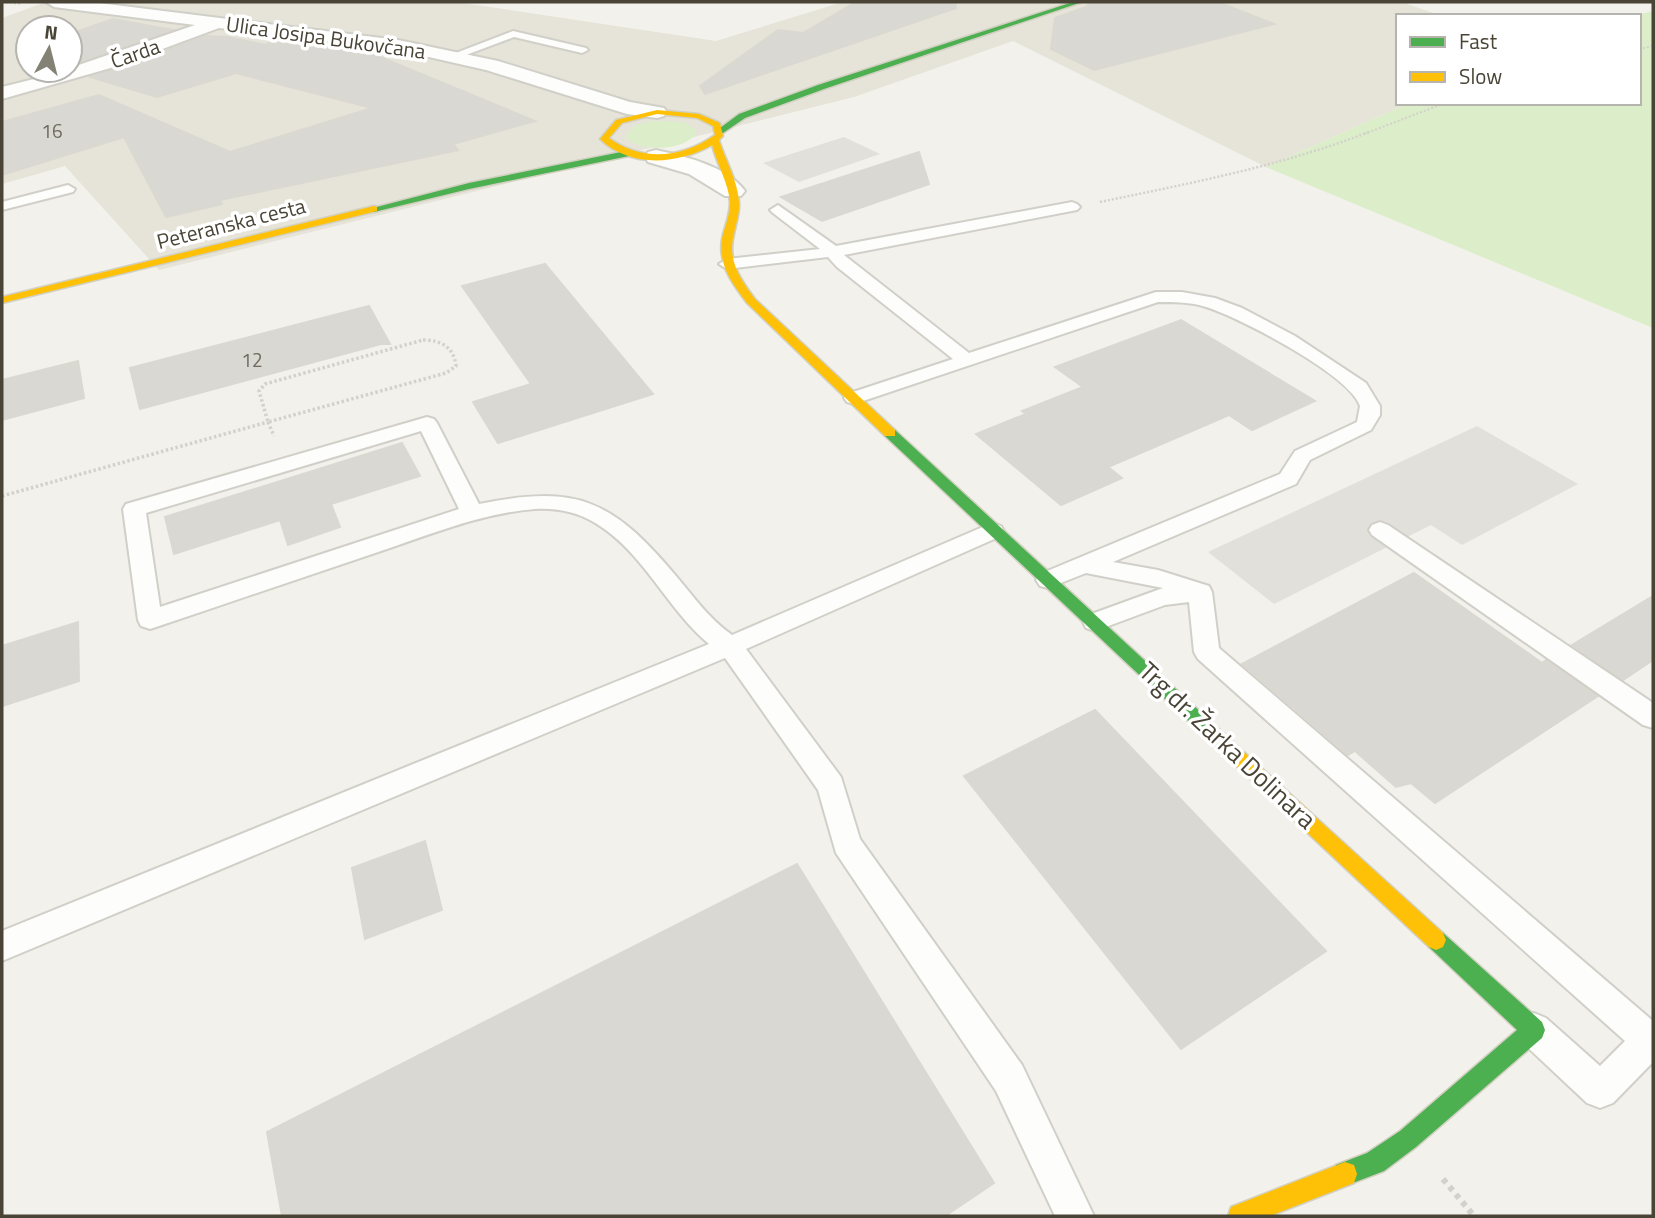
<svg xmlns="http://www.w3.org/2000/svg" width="1655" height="1218" font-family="'Titillium Web',sans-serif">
	<rect width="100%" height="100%" fill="#f2f1eb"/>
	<path fill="#e6e4d8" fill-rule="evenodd" d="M46,2H456L716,41L843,2H1411L1407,4L1442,16H1398V103H1409L1266,167L1013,41L854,97L159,270L65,166L2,184V18ZM28,28H70V70H28Z"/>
	<g fill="#dbeec9">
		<polygon points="1653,11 1653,328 1266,167 1409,103 1639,103 1639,16 1633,16"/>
		<path d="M652,121L684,122L696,130V134C682,151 644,152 627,139L626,135L634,126Z"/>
	</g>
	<g fill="#e1e0da">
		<polygon points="844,137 880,154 799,182 763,163"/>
		<polygon points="1477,426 1578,484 1462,545 1431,525 1274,604 1208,552"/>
	</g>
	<g fill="#dad8d2" stroke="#dad8d1" stroke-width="2">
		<polygon points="856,2 955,2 956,8 705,94 700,86 778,30 803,33"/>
		<polygon points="1090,2 1218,2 1274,24 1094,70 1051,49 1055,18 1086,7"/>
		<polygon points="113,19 173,30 70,65 70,34"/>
		<polygon points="206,36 228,37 265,45 275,41 313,48 323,43 356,47 535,121 453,144 458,150 220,200 222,204 166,217 124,137 2,175 2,122 99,95 230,152 372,108 236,73 157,97 90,77"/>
		<polygon points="919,152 929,184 822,221 781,197"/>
		<polygon points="545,264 653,394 498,443 473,402 531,384 462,286"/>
		<polygon points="369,306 390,344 381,344 140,409 130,368"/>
		<polygon points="1181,320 1315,401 1252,430 1229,415 1108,467 1122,478 1061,505 976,434 1026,414 1022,411 1083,387 1055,367"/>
		<polygon points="78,361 84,398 2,420 2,380"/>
		<polygon points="402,443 420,476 331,504 340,527 288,545 280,520 174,554 165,517"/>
		<polygon points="1414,573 1542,663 1546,660 1598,696 1435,803 1411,783 1396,787 1355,751 1348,755 1242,664"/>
		<polygon points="1653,596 1653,660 1623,680 1572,645"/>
		<polygon points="78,622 79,681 2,706 2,646"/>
		<polygon points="1095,710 1326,951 1181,1049 964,776"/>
		<polygon points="425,841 442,910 365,939 352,868"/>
		<polygon points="797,864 994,1183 945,1216 282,1216 267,1132"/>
	</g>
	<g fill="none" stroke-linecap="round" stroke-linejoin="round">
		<defs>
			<g id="lane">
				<polygon points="513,31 586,48 588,50 582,53 514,37 458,58 448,56"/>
				<polygon points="68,185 75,189 73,192 2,210 2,202"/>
				<path d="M1072,202L1077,204L1080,207L1077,210L844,255L969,353L1156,292H1182L1215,298L1242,308L1295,336L1366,383L1380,406V415L1371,430L1310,460L1296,484L1113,562L1158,570L1209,586L1212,592L1219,648L1653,1021V1062L1613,1103L1600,1108L1587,1103L1522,1042L1517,1030L1522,1018L1534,1013L1546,1018L1600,1066L1625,1041L1198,659L1194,652L1189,602L1165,605L1095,631L1086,628L1083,622L1086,616L1163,588L1086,573L1048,588L1040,586L1036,580L1040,574L1280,474L1295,451L1357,422L1360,406C1350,375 1239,317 1206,307C1190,302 1174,302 1158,302L854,404L847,402L844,398L847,394L953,359L837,267L828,257L727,269L719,264L727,259L820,249L773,213L770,210L778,205L836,246Z"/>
				<path d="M427,417L434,419L437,423L479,504C578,484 612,500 676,576C694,597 709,619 732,635L985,526L993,523L1001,526L1004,531L1001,536L746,649L841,777L860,839L1022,1065L1094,1216H1055L996,1091L836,853L818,790L725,658L2,961V931L709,644C667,609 644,553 597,524C578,512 557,508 535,509C482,513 432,534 381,551C307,576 233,601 159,626L150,629L141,626L138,620L123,509L126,504ZM421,431L459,509L160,607L146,513Z"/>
				<polygon points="1380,522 1388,525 1653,703 1653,728 1643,725 1372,535 1369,530 1372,525"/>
			</g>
			<g id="street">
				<polygon points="46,2 91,2 398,40 498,61 630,102 664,108 667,112 664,116 657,118 627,114 486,70 398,50 219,28 114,67 2,99 2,87 70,70 70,68 195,25 54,7"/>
				<path d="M656,150C684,156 727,166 745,191L741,196H725L689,174L648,162L645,157L648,152Z"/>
			</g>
			<g id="fast">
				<polygon points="1073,2 1082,2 824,89 745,118 723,133 716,131 739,114 818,85"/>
				<polygon points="626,151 630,154 629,156 469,189 374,212 369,209 469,183"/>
				<polygon points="890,429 895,430 1245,753 1248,758 1245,763 1239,765 1233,763 885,436 885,430"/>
				<polygon points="1436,930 1443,933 1542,1022 1545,1030 1542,1038 1416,1147 1384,1171 1345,1186 1336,1183 1333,1174 1336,1165 1367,1153 1400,1131 1517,1030 1429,947 1426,940 1429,933"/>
			</g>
			<g id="slow">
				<path d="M657,110L699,114L720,123L723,136L719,140C725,160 738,181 739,202C740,213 736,223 734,234C727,260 740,279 755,299L895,430V436H885L747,303C731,282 716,262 723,234C726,224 730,214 730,202C728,182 717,164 712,145C677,165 630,168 600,139L616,120ZM657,114L697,118L713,126L715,135C682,158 642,162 609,138L622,123Z"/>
				<polygon points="374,206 377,207 377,211 2,303 2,297"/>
				<polygon points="1239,751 1245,753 1443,933 1446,940 1443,947 1436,950 1429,947 1233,763 1230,758 1233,753"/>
				<polygon points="1345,1162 1354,1165 1357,1174 1354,1183 1270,1216 1228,1216 1231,1207"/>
			</g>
		</defs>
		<use href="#lane" stroke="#d0cfc8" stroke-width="4"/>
		<use href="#street" stroke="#d0cfc8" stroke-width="4"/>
		<use href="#fast" stroke="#d2d0c2" stroke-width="3"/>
		<use href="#slow" stroke="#d2d0c2" stroke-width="3"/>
		<g stroke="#d2d1ca" stroke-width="2" stroke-dasharray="2 2" stroke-linecap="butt">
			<polyline points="2,2 22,4"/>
			<polyline points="1639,49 1653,46"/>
			<polyline points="1364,134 1445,103"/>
		</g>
		<path stroke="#d2d1ca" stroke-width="2.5" stroke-dasharray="2 2" stroke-linecap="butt" d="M1100,202C1191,183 1281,166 1369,132"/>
		<g stroke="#d2d1ca" stroke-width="3.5" stroke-dasharray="2.5 2.5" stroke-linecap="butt">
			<path d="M423,340C441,340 454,347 456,366L446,373L268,422L259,391L265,384Z"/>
			<polyline points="268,422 274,436"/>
			<polyline points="2,496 268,422"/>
		</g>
		<polyline stroke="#d2d1ca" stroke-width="6" stroke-dasharray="5 5" stroke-linecap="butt" points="1443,1179 1474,1216"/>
		<use href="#lane" fill="#fdfdfc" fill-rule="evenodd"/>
		<use href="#street" fill="#fdfdfc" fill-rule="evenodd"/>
		<use href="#fast" fill="#4caf50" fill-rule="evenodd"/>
		<use href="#slow" fill="#ffc107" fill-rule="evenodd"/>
	</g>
	<g text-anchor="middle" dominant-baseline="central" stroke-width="7" stroke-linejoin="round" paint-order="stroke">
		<g font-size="19" fill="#6f6a5e">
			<text x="52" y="130">16</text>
			<text x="252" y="359">12</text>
		</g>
		<g font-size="21" fill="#494436" stroke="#fff">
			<text transform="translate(326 37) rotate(8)">Ulica Josipa Bukovčana</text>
			<text transform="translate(135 53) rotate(-19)">Čarda</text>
			<text transform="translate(231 223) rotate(-14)">Peteranska cesta</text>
		</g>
		<g font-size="26" fill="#494436" stroke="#fff">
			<text transform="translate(1228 745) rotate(43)">Trg dr. Žarka Dolinara</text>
		</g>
	</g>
	<rect width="1655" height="1218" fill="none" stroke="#494436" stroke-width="7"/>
	<rect x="1396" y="14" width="245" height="91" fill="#ffffff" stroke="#b6b4af" stroke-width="2"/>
	<rect x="1410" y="37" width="35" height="10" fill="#4caf50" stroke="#b6b4af" stroke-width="2"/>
	<text x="1459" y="49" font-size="21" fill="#494436">Fast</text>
	<rect x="1410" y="72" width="35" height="10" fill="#ffc107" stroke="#b6b4af" stroke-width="2"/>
	<text x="1459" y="84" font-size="21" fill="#494436">Slow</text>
	<g transform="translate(49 49) rotate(7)"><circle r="33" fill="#ffffff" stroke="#b6b4af" stroke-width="2"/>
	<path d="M0-5L12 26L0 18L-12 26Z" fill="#848175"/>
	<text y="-10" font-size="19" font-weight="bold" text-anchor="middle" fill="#494436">N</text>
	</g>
</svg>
